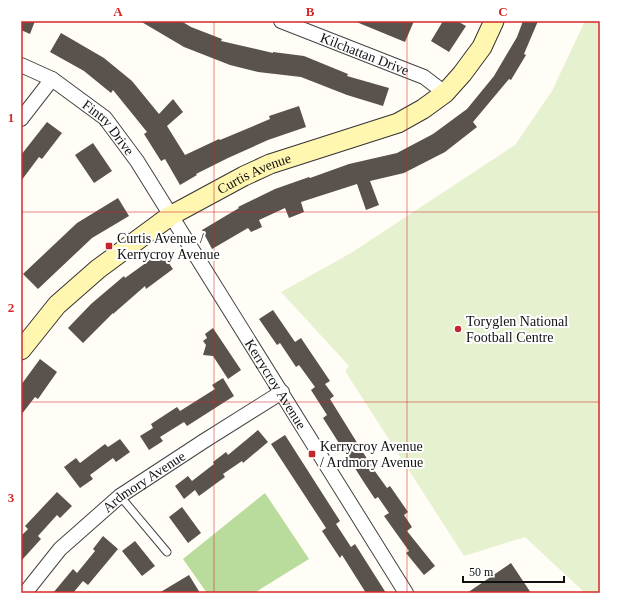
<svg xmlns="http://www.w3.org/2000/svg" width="621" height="614" font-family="'Times New Roman',serif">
	<rect width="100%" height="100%" fill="#fffdf5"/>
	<polygon fill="#b9dc9c" points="265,493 309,559 254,593 207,593 183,559"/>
	<polygon fill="#e6f2cf" points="585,21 600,21 600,593 585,593 525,537 464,556 345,371 349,366 281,292 351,253 515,145 552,91"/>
	<g fill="#5a524d">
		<polygon points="21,21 35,21 30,34 21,30"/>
		<polygon points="140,21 181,21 191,27 222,39 221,41 273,53 273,52 304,56 348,74 347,76 389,88 383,106 347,95 301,77 258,72 230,65 184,47"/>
		<polygon points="354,21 414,21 405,42"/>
		<polygon points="443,21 457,21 466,26 449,52 431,41"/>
		<polygon points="523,21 538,21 524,54 526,55 511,80 509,79 473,122 477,127 445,152 404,173 370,181 379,205 366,210 357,184 301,202 304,212 289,218 285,208 259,220 262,227 251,232 248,228 212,249 202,230 239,208 238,207 275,189 309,177 310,178 349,164 397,153 433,134 467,109 494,76 517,37"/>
		<polygon points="61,33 104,58 132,81 159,114 173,99 183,112 167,126 185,155 219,139 220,140 270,119 269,116 299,106 306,127 268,140 228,158 196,174 197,175 180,185 165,159 161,161 144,134 147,132 113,90 111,93 84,71 50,52"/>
		<polygon points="47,122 62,133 42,159 39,157 21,181 21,155"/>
		<polygon points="93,143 112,171 94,183 75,155"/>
		<polygon points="118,198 129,216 92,238 38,289 23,274 77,223"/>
		<polygon points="161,252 173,269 146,289 145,286 113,314 113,313 83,343 68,328 91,304 124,276 125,278"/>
		<polygon points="273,310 295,342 301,338 330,381 325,384 334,396 330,399 374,470 387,488 390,486 408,512 404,515 412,527 407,531 435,566 424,575 406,553 409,551 384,516 389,513 378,497 375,499 365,484 323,418 327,415 311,390 315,387 299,365 296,367 280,343 277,345 259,319"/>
		<polygon points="213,328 241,370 228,379 213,356 203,355 206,345 203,341 207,338 205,334"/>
		<polygon points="40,359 57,372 38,399 35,397 21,415 21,385"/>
		<polygon points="223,378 234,396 187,426 184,422 160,437 163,441 149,450 140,436 153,428 151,424 177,407 180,411 215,389 212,385"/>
		<polygon points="258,430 268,442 243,463 242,461 223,474 225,477 199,496 195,490 184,499 175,486 188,476 192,481 214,464 213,462 226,452 228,455"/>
		<polygon points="285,435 340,521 336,524 351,547 355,544 386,593 366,593 342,555 340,558 322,531 326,528 271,444"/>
		<polygon points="120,439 130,452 116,462 113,458 90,475 93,479 80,488 64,467 76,458 80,463 105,444 108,447"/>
		<polygon points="57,492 72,506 60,518 57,515 38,536 41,539 21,561 21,536 28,529 25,526"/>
		<polygon points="182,507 201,533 188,543 169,517"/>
		<polygon points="103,536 118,549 88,585 83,581 73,593 53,593 73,569 77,573 95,551 93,549"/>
		<polygon points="135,541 155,566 142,576 122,551"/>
		<polygon points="511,563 531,593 467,593"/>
		<polygon points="189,575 200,593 159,593"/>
	</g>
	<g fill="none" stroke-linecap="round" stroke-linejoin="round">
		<defs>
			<polyline id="lane" points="120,496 167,552"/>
			<g id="street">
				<path id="s1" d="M281,21L424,77L445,93"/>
				<path id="s2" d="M21,65L52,79L105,118L137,161L406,593"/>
				<polyline points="21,119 52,79"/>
				<path id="s3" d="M25,593L60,549L120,496L204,441L282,392"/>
			</g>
			<g id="secondary">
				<path id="s4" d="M21,350L57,305L98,269L170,216L244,176L270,164L398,123L423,109L445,93L462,74L482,47L494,21"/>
			</g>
		</defs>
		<use href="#lane" stroke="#444" stroke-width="9"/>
		<use href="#street" stroke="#444" stroke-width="16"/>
		<use href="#secondary" stroke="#333" stroke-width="21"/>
		<use href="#lane" stroke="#fff" stroke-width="7"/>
		<use href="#street" stroke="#fff" stroke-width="14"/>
		<use href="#secondary" stroke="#fff6b0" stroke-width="19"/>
	</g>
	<path fill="none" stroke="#d62828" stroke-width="1" stroke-opacity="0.55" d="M214,21V593M407,21V593M21,212H600M21,402H600"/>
	<g fill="#c4262e" stroke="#fff" stroke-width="1.5">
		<rect x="105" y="242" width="8" height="8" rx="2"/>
		<circle cx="458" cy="329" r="4"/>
		<rect x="308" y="450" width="8" height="8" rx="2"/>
	</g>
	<g text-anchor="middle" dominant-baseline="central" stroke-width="4" stroke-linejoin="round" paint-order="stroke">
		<g font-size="14" fill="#111" stroke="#fff">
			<text stroke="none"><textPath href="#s1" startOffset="90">Kilchattan Drive</textPath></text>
			<text stroke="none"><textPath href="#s2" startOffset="109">Fintry Drive</textPath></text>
			<text stroke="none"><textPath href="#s4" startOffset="296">Curtis Avenue</textPath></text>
			<text stroke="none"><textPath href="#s2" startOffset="416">Kerrycroy Avenue</textPath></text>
			<text stroke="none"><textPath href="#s3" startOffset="164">Ardmory Avenue</textPath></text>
		</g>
		<g font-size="14" fill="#111" stroke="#fff" text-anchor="start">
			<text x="117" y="238">Curtis Avenue /<tspan x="117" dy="16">Kerrycroy Avenue</tspan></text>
			<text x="466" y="321">Toryglen National<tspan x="466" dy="16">Football Centre</tspan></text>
			<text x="320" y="446">Kerrycroy Avenue<tspan x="320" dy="16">/ Ardmory Avenue</tspan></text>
		</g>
	</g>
	<rect width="621" height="614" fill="none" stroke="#ffffff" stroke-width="44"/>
	<path d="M463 576v6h101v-6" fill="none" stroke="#111111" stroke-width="2"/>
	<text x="469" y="576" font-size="12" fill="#111111" stroke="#ffffff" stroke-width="3" paint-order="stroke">50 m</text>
	<rect x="22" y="22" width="577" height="570" fill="none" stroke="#d62828" stroke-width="1.5"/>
	<g font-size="13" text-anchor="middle" font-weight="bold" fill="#d62828">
		<text x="118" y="16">A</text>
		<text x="310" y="16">B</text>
		<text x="503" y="16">C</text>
		<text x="11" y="122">1</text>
		<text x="11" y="312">2</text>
		<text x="11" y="502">3</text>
	</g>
</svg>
